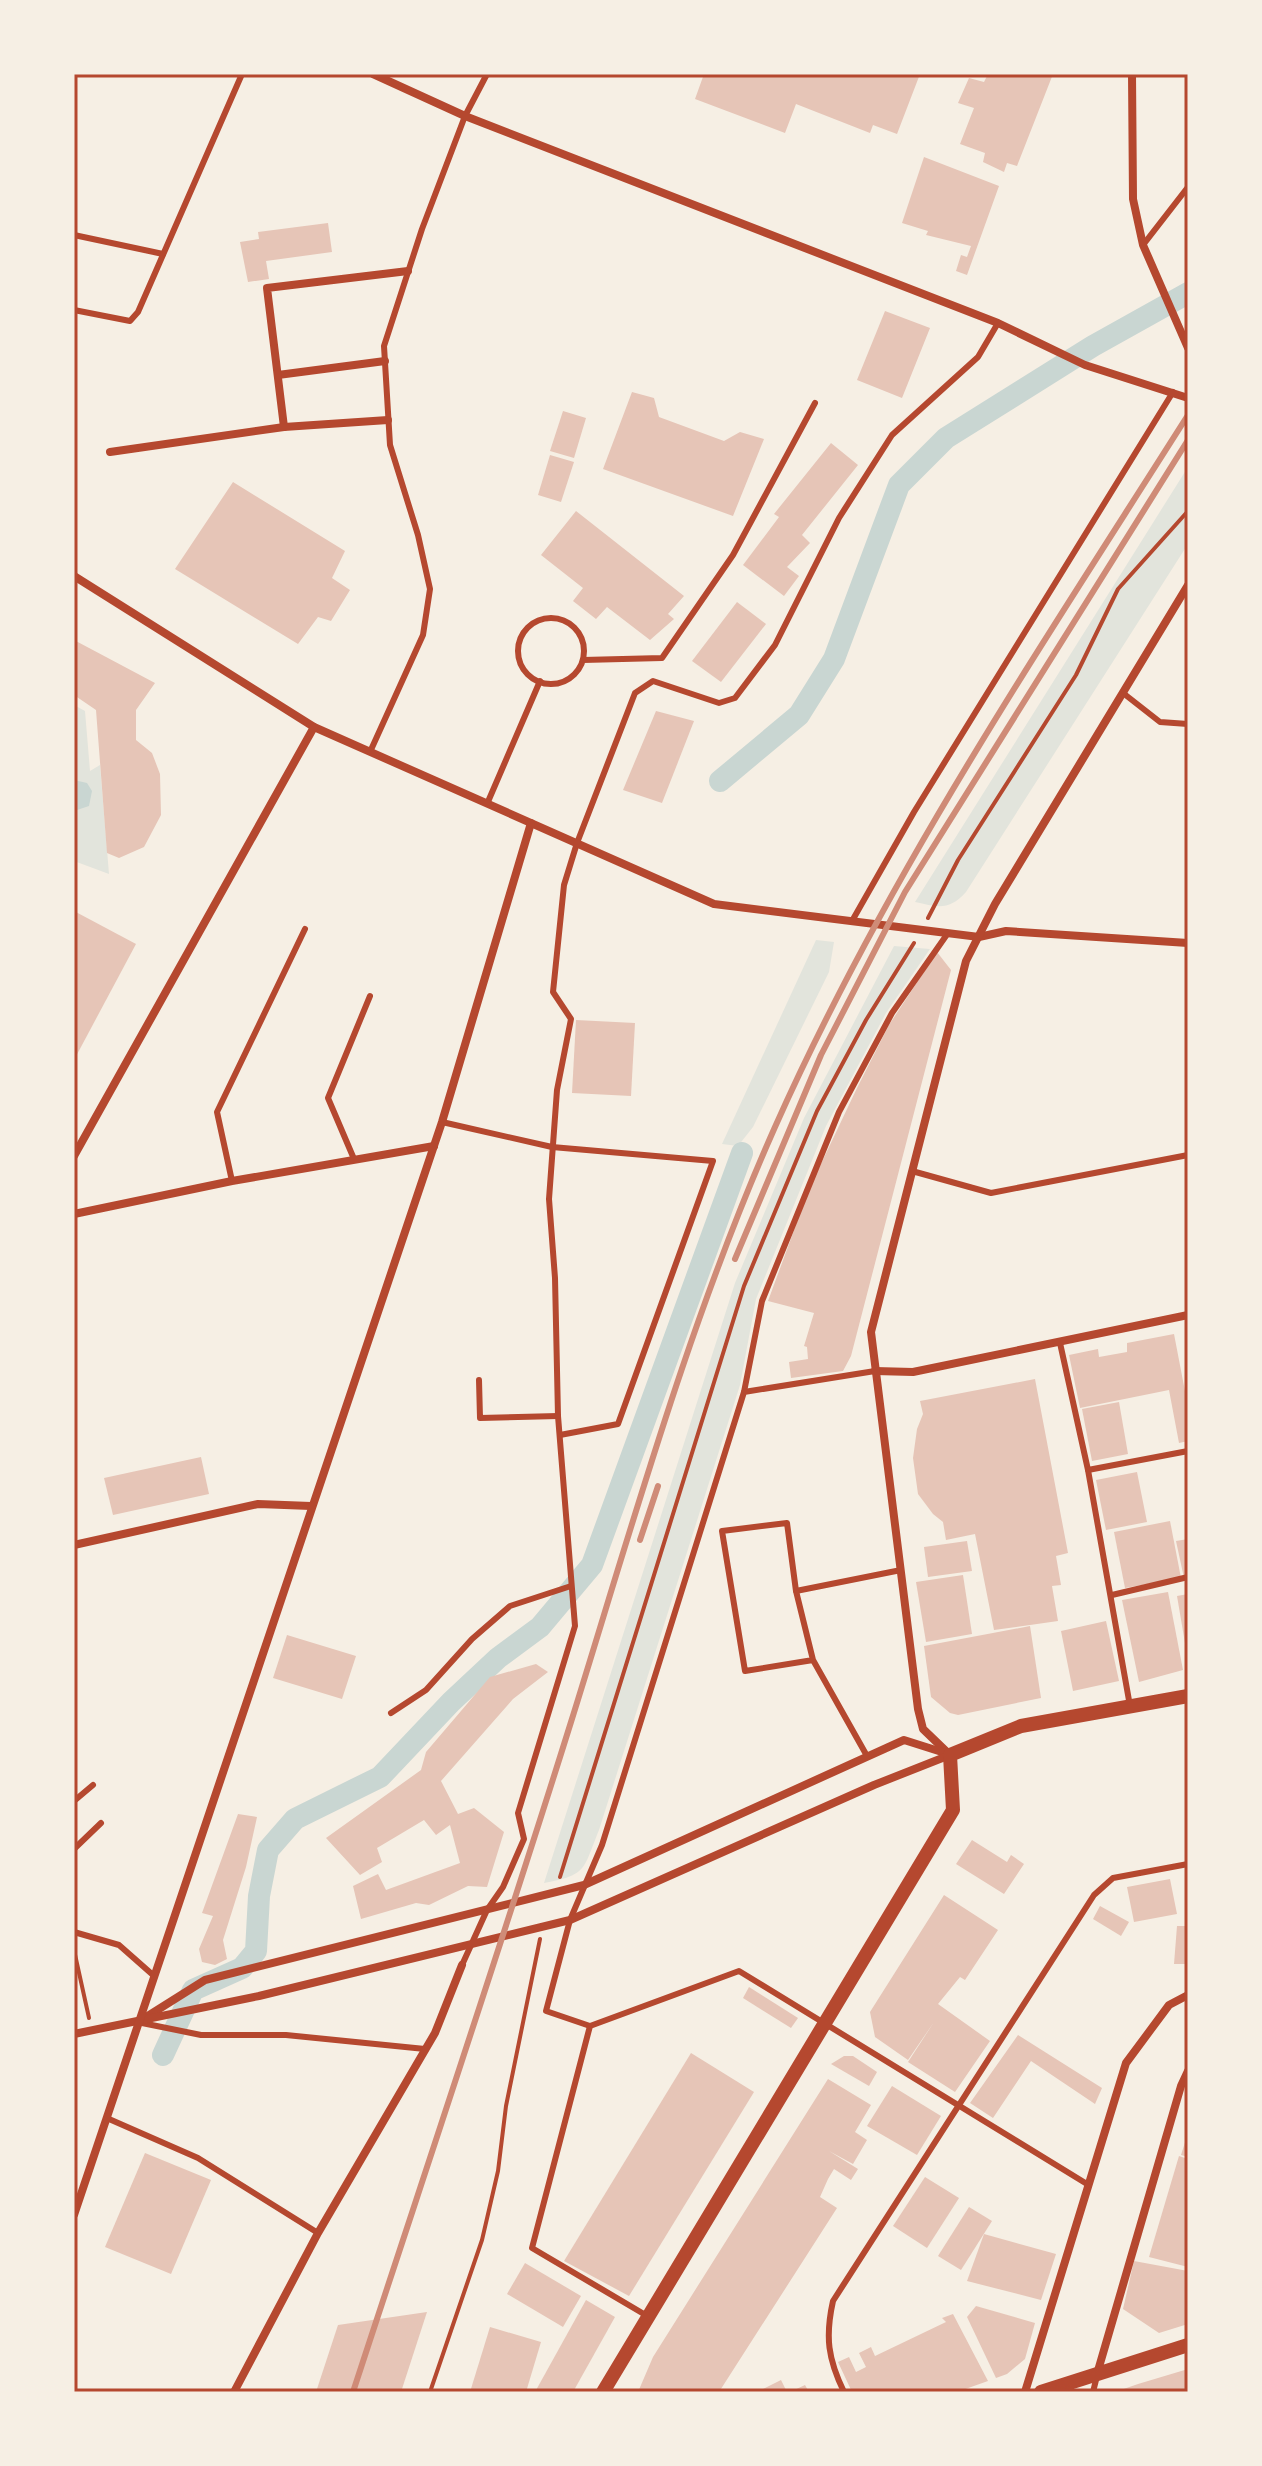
<svg xmlns="http://www.w3.org/2000/svg" width="1262" height="2466" font-family="Barlow,sans-serif">
	<rect width="100%" height="100%" fill="#f6efe4"/>
	<g fill="#e2e4dc">
		<path d="M1188,467V544L966,892C949,911 938,907 915,902Z"/>
		<polygon points="74,705 85,711 90,771 100,765 109,874 74,861"/>
		<polygon points="816,940 834,942 829,972 753,1127 738,1146 722,1144"/>
		<path d="M894,946L930,949L886,1013L826,1126L756,1299L740,1385L599,1830C583,1869 588,1875 544,1883L735,1283L804,1118Z"/>
	</g>
	<polygon fill="#c9d6d2" points="74,780 87,783 92,791 89,806 74,811"/>
	<g fill="none" stroke-linecap="round" stroke-linejoin="round">
		<g stroke="#c9d6d2" stroke-width="22">
			<polyline points="720,781 799,715 834,659 899,485 946,438 1093,346 1188,293"/>
			<polyline points="163,2055 193,1990 242,1968 256,1951 259,1896 268,1850 295,1819 380,1777 451,1702 498,1658 540,1627 592,1565 742,1153"/>
		</g>
	</g>
	<g fill="#e6c5b7">
		<polygon points="704,74 920,74 897,134 873,125 870,133 796,104 785,133 695,99"/>
		<polygon points="988,74 1053,74 1017,166 1007,163 1004,172 983,162 985,153 960,144 974,108 958,103 969,78 984,82"/>
		<polygon points="924,157 999,186 967,275 956,271 961,255 967,257 971,246 926,235 928,231 902,223"/>
		<polygon points="328,223 332,252 266,261 269,279 248,282 240,242 259,239 258,232"/>
		<polygon points="885,311 930,328 902,398 857,380"/>
		<polygon points="632,392 654,398 659,417 724,441 740,432 764,439 733,516 603,469"/>
		<polygon points="563,411 586,418 574,458 550,451"/>
		<polygon points="831,443 858,465 802,535 810,543 787,567 799,576 784,596 743,565 779,517 774,514"/>
		<polygon points="550,455 574,462 561,502 538,495"/>
		<polygon points="233,482 345,551 332,578 350,590 331,621 318,617 298,644 175,569"/>
		<polygon points="576,511 684,596 668,614 674,619 650,640 607,607 596,619 573,601 583,588 541,555"/>
		<polygon points="737,602 766,624 721,682 692,661"/>
		<polygon points="74,640 155,683 136,710 136,740 152,753 160,774 161,815 144,847 119,858 107,853 96,710 74,695"/>
		<polygon points="656,711 694,721 662,803 623,790"/>
		<polygon points="74,911 136,944 74,1060"/>
		<polygon points="937,952 951,970 851,1356 843,1371 791,1378 789,1362 808,1359 807,1347 804,1346 814,1313 768,1301 810,1187 857,1088 889,1025"/>
		<polygon points="576,1020 635,1023 631,1096 572,1093"/>
		<polygon points="1174,1334 1188,1407 1188,1441 1179,1443 1169,1390 1080,1408 1069,1355 1098,1349 1099,1357 1127,1352 1127,1343"/>
		<polygon points="1035,1379 1068,1553 1056,1556 1061,1585 1052,1586 1058,1621 994,1630 975,1534 946,1540 943,1522 933,1514 918,1494 913,1458 917,1429 923,1414 920,1401"/>
		<polygon points="1119,1402 1128,1454 1092,1461 1082,1409"/>
		<polygon points="201,1457 209,1494 113,1515 104,1478"/>
		<polygon points="1137,1472 1147,1522 1106,1530 1096,1480"/>
		<polygon points="1170,1521 1181,1578 1125,1588 1114,1532"/>
		<polygon points="1188,1539 1188,1577 1184,1578 1176,1541"/>
		<polygon points="967,1541 972,1571 928,1577 924,1547"/>
		<polygon points="963,1575 972,1634 926,1642 916,1582"/>
		<polygon points="1168,1592 1183,1670 1139,1682 1122,1600"/>
		<polygon points="1188,1594 1188,1649 1186,1649 1177,1596"/>
		<polygon points="1106,1621 1119,1681 1073,1691 1061,1631"/>
		<polygon points="1030,1626 1041,1698 958,1715 950,1713 931,1697 924,1646"/>
		<polygon points="287,1635 356,1656 342,1699 273,1678"/>
		<polygon points="536,1664 548,1672 513,1699 441,1781 458,1814 474,1808 504,1832 487,1887 468,1886 429,1905 416,1903 361,1919 353,1886 378,1874 386,1890 460,1863 450,1825 436,1835 424,1820 377,1848 382,1862 360,1875 326,1838 421,1770 426,1752 490,1677"/>
		<polygon points="238,1814 257,1817 246,1867 223,1940 227,1959 215,1965 202,1962 199,1949 213,1916 202,1913"/>
		<polygon points="972,1840 1007,1862 1011,1855 1024,1864 1004,1894 956,1864"/>
		<polygon points="1170,1879 1177,1914 1134,1922 1127,1887"/>
		<polygon points="944,1895 998,1930 965,1980 960,1977 938,2004 990,2041 955,2092 908,2062 934,2022 908,2060 875,2037 870,2012"/>
		<polygon points="1100,1906 1129,1922 1121,1936 1093,1919"/>
		<polygon points="1177,1926 1188,1926 1188,1964 1174,1964"/>
		<polygon points="749,1987 798,2018 791,2028 743,1998"/>
		<polygon points="1018,2035 1102,2088 1095,2104 1031,2061 993,2118 970,2103"/>
		<polygon points="691,2053 754,2092 629,2296 564,2261"/>
		<polygon points="844,2056 853,2056 877,2072 869,2086 831,2064"/>
		<polygon points="828,2079 871,2105 855,2132 867,2140 853,2164 829,2151 858,2169 851,2180 834,2169 828,2179 820,2197 837,2208 719,2392 638,2392 653,2357"/>
		<polygon points="892,2086 941,2116 917,2155 867,2126"/>
		<polygon points="1188,2133 1188,2157 1181,2155"/>
		<polygon points="145,2153 211,2180 171,2274 105,2247"/>
		<polygon points="1179,2156 1188,2159 1188,2267 1149,2257"/>
		<polygon points="925,2177 959,2198 927,2248 893,2226"/>
		<polygon points="969,2207 992,2221 961,2270 938,2256"/>
		<polygon points="984,2234 1056,2254 1041,2300 967,2281"/>
		<polygon points="1134,2261 1188,2271 1188,2324 1159,2333 1123,2309"/>
		<polygon points="525,2263 581,2296 563,2327 507,2294"/>
		<polygon points="586,2300 615,2317 573,2392 535,2392"/>
		<polygon points="976,2306 1035,2323 1025,2359 1007,2374 996,2378 967,2317"/>
		<polygon points="427,2312 401,2392 316,2392 338,2325"/>
		<polygon points="953,2314 988,2381 957,2392 852,2392 838,2362 849,2357 856,2372 866,2367 859,2353 871,2347 875,2356 946,2322 942,2318"/>
		<polygon points="490,2327 541,2342 526,2392 470,2392"/>
		<polygon points="1188,2369 1188,2392 1115,2392 1138,2384"/>
		<polygon points="781,2380 787,2392 762,2392 761,2390"/>
		<polygon points="805,2385 809,2392 790,2392"/>
	</g>
	<g fill="none" stroke-linecap="round" stroke-linejoin="round">
		<g stroke="#b5482f" stroke-width="4">
			<polyline points="928,918 958,860 1076,675 1118,589 1188,511"/>
			<polyline points="560,1877 744,1286 817,1111 866,1020 914,943"/>
			<polyline points="74,1950 89,2018"/>
			<polyline points="430,2392 482,2240 498,2171 506,2106 540,1939"/>
		</g>
		<g stroke="#b5482f" stroke-width="6">
			<polyline points="74,235 163,254"/>
			<polyline points="1143,245 1188,187"/>
			<polyline points="74,310 130,321 138,312 242,74"/>
			<circle cx="551" cy="651" r="33"/>
			<polyline points="583,660 662,658 733,555 815,403"/>
			<polyline points="1123,693 1160,722 1188,724"/>
			<polyline points="370,752 423,635 430,589 418,535 390,445 384,346 422,229 465,116 487,74"/>
			<polyline points="487,804 540,681"/>
			<polyline points="852,921 914,812 1173,392"/>
			<polyline points="442,1122 552,1147 713,1161 618,1424 560,1435"/>
			<polyline points="354,1159 328,1098 370,996"/>
			<polyline points="912,1171 991,1193 1188,1155"/>
			<polyline points="232,1181 217,1112 305,929"/>
			<polyline points="1060,1343 1088,1470 1130,1706"/>
			<polyline points="479,1380 480,1418 558,1416"/>
			<polyline points="744,1392 762,1301 839,1112 892,1013 948,933"/>
			<polyline points="1088,1470 1188,1451"/>
			<polyline points="796,1591 901,1570"/>
			<polyline points="1112,1595 1188,1577"/>
			<polyline points="813,1660 745,1671 722,1531 787,1523 796,1591 813,1660 867,1756"/>
			<polyline points="391,1713 426,1690 472,1639 510,1606 571,1586"/>
			<polyline points="74,1801 93,1785"/>
			<polyline points="74,1849 101,1823"/>
			<polyline points="74,1932 119,1945 153,1975"/>
			<polyline points="462,1965 487,1910 503,1887 524,1839 518,1813 575,1626 558,1416 555,1278 549,1199 557,1090 571,1019 553,992 564,885 577,843 635,693 653,681 719,703 735,698 775,645 839,518 892,435 978,357 998,323"/>
			<polyline points="137,2022 201,2035 286,2035 425,2049"/>
			<polyline points="590,2026 546,2011 570,1920 602,1845 744,1392 875,1371"/>
			<polyline points="109,2119 198,2158 318,2233"/>
			<polyline points="649,2317 532,2248 590,2026 739,1971 1087,2184"/>
			<path d="M844,2392C828,2359 825,2337 833,2301L1094,1895L1113,1878L1188,1864"/>
			<polyline points="1093,2392 1097,2376"/>
		</g>
		<g stroke="#b5482f" stroke-width="8">
			<polyline points="373,74 465,116 998,323 1085,365 1188,398"/>
			<polyline points="1132,74 1133,199 1143,245 1188,348"/>
			<polyline points="278,375 385,361"/>
			<polyline points="284,427 267,288 408,271"/>
			<polyline points="110,452 284,427 388,420"/>
			<polyline points="74,576 314,727 714,904 979,937 1006,931 1188,943"/>
			<polyline points="74,1156 314,727"/>
			<polyline points="74,1214 232,1181 434,1146"/>
			<polyline points="875,1371 913,1372 1188,1315"/>
			<polyline points="74,1545 258,1504 311,1506"/>
			<polyline points="950,1755 923,1729 918,1709 871,1332 966,961 995,904 1188,585"/>
			<polyline points="143,2019 205,1980 584,1885 904,1740 945,1753"/>
			<polyline points="74,2034 259,1996 570,1920 874,1785 950,1755"/>
			<polyline points="74,2215 442,1122 531,823"/>
			<polyline points="1097,2374 1181,2086 1188,2071"/>
			<polyline points="234,2392 318,2233 435,2033 462,1965"/>
			<polyline points="1025,2392 1126,2063 1169,2005 1188,1995"/>
		</g>
		<g stroke="#b5482f" stroke-width="14">
			<polyline points="603,2392 953,1810 950,1755 1021,1726 1188,1696"/>
			<polyline points="1041,2392 1188,2345"/>
		</g>
		<g stroke="#cf8b77" stroke-width="6">
			<polyline points="735,1259 821,1055 905,892 1188,440"/>
			<polyline points="640,1540 658,1486"/>
			<path d="M353,2392C426,2169 501,1946 571,1722C633,1523 690,1318 775,1127C887,875 1041,647 1188,415"/>
		</g>
	</g>
	<rect width="1262" height="2466" fill="none" stroke="#f6efe4" stroke-width="152"/>
	<rect x="76" y="76" width="1110" height="2314" fill="none" stroke="#b5482f" stroke-width="3"/>
</svg>
